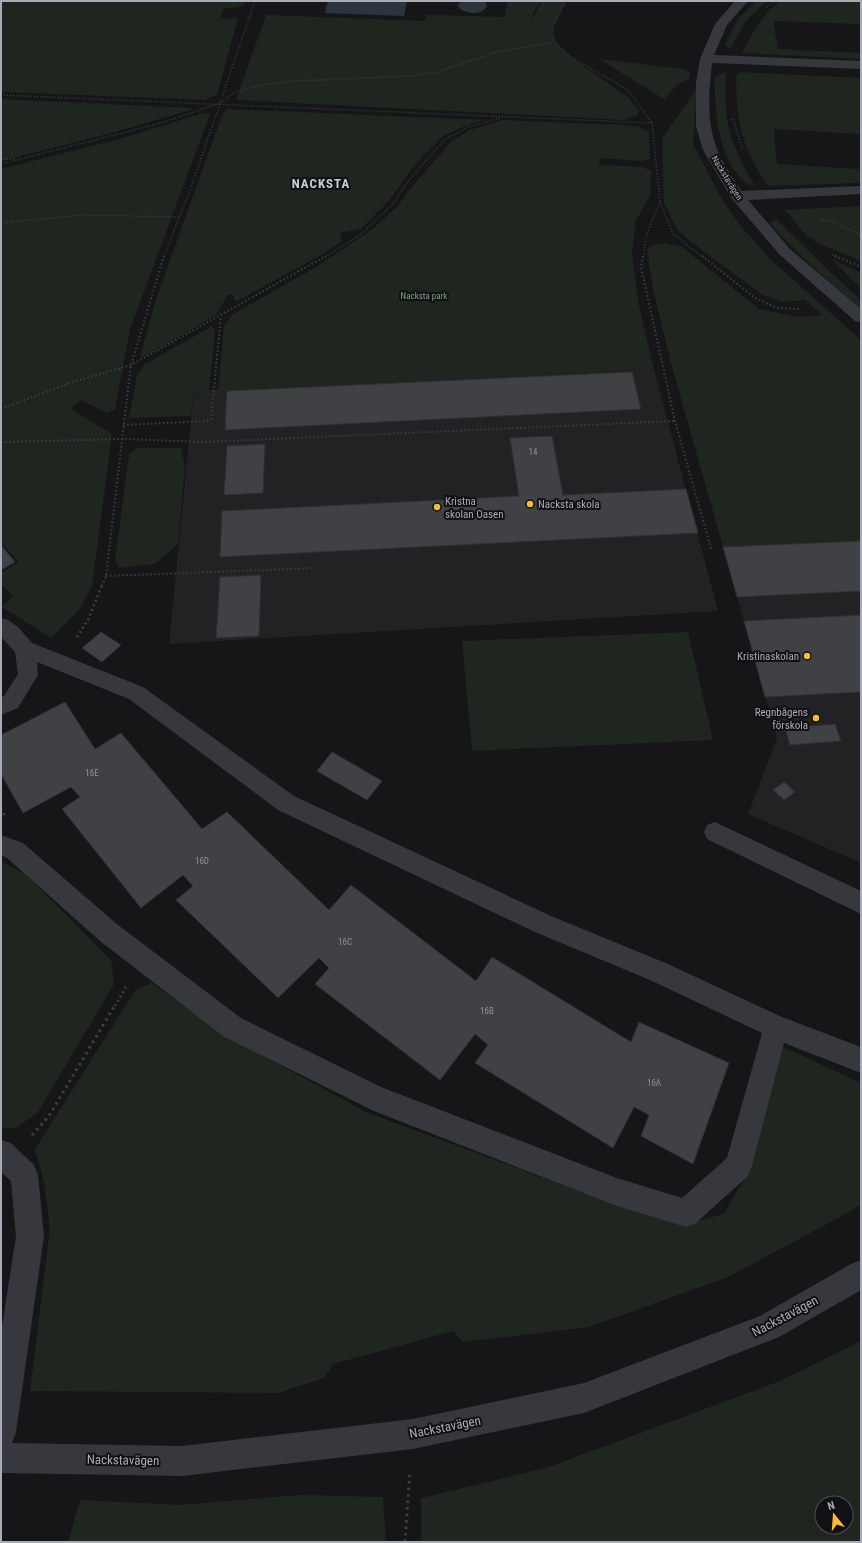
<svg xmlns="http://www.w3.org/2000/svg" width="862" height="1543" font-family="'Roboto Condensed',sans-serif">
	<rect width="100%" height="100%" fill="#161618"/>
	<g fill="#222225">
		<polygon points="654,369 718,611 169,644 194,391"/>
		<polygon points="861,541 861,863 748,814 777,738 723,547"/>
	</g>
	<g fill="#1e261f" fill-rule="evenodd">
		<polygon points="1,1 245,1 243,6 223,9 220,19 238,18 217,94 205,100 1,92"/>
		<polygon points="507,1 540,1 533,14 531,23 541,1 566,1 552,29 555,42 569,56 629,98 639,110 637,115 625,120 236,100 266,15 425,21 427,15 505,17"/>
		<polygon points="756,1 767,1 746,21 730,49 725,44 738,19"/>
		<path d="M780,1H861V24L773,21L778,49L861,53V59L742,53C752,33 762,15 780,1Z"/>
		<polygon points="599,59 683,69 690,72 690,78 677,85 664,99"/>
		<path d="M726,72C725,93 725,113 730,133C735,152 746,170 755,186C751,185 746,184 744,181C718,160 714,108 715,77Z"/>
		<path d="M740,72L861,78V134L774,129L777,164L861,169V183L768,186C741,146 737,124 736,76Z"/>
		<polygon points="697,88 693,144 720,196 740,225 769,258 861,340 861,541 723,547 672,367 653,289 647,249 655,244 666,243 682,247 759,309 798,317 822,315 805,300 784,302 763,295 691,242 677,229 664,203 662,139"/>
		<polygon points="1,99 192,108 190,110 115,132 1,161"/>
		<polygon points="228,109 483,120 460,128 442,137 413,167 389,201 361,229 342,232 340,236 342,241 323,254 239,300 234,301 234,295 228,295 215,316 147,355 140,357 156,299 223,113"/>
		<polygon points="203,113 210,114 130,329 115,409 107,413 81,400 71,409 112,434 92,586 79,610 51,638 2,607 13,596 1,584 1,573 19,562 1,542 1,169 123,138"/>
		<polygon points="503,120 626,125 640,127 649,132 650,159 639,161 600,158 599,165 642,167 651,170 650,196 636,220 632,253 639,306 654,369 218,391 224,326 233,314 316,267 371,230 397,207 410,189 453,140 470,130"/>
		<polygon points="861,206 861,261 818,243 806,235 785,210"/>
		<path d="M776,219L822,264L861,300V309C829,281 797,255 770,223Z"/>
		<polygon points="831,259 861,273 861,288"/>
		<polygon points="212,326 215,332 209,391 194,391 191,416 129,418 137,375 145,364"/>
		<polygon points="137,448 181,448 185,468 178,544 155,564 119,568 115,560 129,454"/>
		<polygon points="688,632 713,740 472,751 462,641"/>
		<polygon points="1,861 26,875 111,960 114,984 38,1112 16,1128 1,1128"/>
		<polygon points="152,983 225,1035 366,1112 633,1211 689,1223 724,1214 745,1178 779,1045 861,1083 861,1204 842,1216 728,1277 589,1327 463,1342 453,1331 333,1364 324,1378 278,1393 30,1391 50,1228 44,1182 35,1149 136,989"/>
		<path d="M861,1341V1542H421V1498L546,1468L780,1381ZM822,1503H846V1527H822Z"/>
		<polygon points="299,1495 383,1497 386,1542 68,1542 80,1500 179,1505"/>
	</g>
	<g fill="#2c353d">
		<polygon points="328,1 407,1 404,16 325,13"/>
		<path d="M463,1H483L486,3L487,6C481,16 467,14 459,8L458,4Z"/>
	</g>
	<g fill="#404145" stroke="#303034">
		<polygon points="632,372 641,409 225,430 227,391"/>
		<polygon points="552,436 563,495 686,489 698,533 220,557 222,511 519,496 510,438"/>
		<polygon points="265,444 263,493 224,495 227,446"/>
		<polygon points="861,541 861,591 737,597 723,547"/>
		<polygon points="1,545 15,562 1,570"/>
		<polygon points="261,575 259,636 216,638 220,577"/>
		<polygon points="861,615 861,692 765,697 744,621"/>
		<polygon points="101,632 121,645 102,662 82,648"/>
		<polygon points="65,702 95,749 121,733 202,829 227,812 329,910 351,885 476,981 492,957 631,1042 639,1022 729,1063 693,1164 641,1136 649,1115 634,1107 613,1148 475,1063 488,1045 475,1034 440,1080 315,984 329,968 319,958 278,998 176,900 193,886 183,875 141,908 62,809 80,797 71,787 23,813 1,774 1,735"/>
		<polygon points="835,724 841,741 790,745 785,728"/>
		<polygon points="332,752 382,781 367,800 317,771"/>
		<polygon points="784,782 795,792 784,800 773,790"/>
	</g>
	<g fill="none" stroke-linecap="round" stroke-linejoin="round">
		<g stroke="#3d3f44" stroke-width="1.5" stroke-dasharray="1 2" stroke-linecap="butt">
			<polyline points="566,1 552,29 555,42 569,56 628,90 652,123"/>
			<polyline points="767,7 776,1"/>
			<polyline points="1,95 652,123 660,202 673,234 703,257"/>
			<polyline points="733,119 743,150"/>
			<polyline points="1,159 14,159"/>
			<polyline points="1,164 161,123 220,103 235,92 263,85 293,81 410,76 437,72 496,52 555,42"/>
			<polyline points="820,219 835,223 861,235"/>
			<polyline points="1,223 82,215 180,217"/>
			<polyline points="832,255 838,257"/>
			<polyline points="164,257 193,182 255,1"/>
			<polyline points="325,257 361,234 392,205 408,181 444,140 468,127 503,117"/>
			<polyline points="643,257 647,233 660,202"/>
		</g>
		<g stroke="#3d3f44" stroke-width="2" stroke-dasharray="1.5 2.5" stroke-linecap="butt">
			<polyline points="643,256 641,267 675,421 711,549"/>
			<polyline points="702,256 755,298 777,308 799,309"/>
			<polyline points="835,256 861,267"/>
			<polyline points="1,409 70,383 131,365 326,256"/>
			<polyline points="123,425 207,421 211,419 221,316"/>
			<polyline points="1,442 122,439 204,442 675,421"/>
			<polyline points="106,576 316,568"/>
			<polyline points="102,586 106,576 131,365 164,256"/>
		</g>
		<g stroke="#3d3f44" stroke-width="2.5" stroke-dasharray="2 3" stroke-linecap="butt">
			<polyline points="77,637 88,620 102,585"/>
			<polyline points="1,809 5,816"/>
			<polyline points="115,1006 126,987"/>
		</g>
		<g stroke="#3d3f44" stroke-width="3" stroke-dasharray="2.5 4" stroke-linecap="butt">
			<polyline points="32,1135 49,1116 115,1005"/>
			<polyline points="405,1542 410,1471"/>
		</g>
		<g fill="#37383d" fill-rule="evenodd">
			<path d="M735,1H748L727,25L714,55L861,61V69L712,63C709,91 706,121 717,149C722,163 733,178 741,191L861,186V194L748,200L790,249L861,309V322L855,321L780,255L732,199L703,150L696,126V83L700,59L715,24Z"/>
			<polygon points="1,618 8,620 18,627 32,643 143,687 294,796 551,916 668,964 782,1017 861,1047 861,1073 784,1043 752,1166 748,1176 696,1223 686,1227 617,1206 374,1111 223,1036 100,941 7,858 1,855 1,835 23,843 118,925 241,1018 381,1087 617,1178 682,1198 727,1158 762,1033 650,980 535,932 278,810 129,699 37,662 38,675 18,708 1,715 1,697 4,696 18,674 15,652 1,637"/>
			<polygon points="715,822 861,891 861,914 707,839 704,832 707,825"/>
			<polygon points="1,1140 11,1143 34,1165 38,1175 44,1236 16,1432 12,1443 182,1446 413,1419 584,1383 760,1316 851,1264 861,1260 861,1290 779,1337 584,1413 413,1449 182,1476 1,1473 1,1333 16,1236 11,1181 1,1172"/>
		</g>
	</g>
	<g fill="#f6bb31" stroke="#111113" stroke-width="1.5">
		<circle cx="530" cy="504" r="4"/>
		<circle cx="437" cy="507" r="4"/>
		<circle cx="807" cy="656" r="4"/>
		<circle cx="816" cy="718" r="4"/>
	</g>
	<g text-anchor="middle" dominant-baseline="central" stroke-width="4" stroke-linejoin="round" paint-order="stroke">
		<g font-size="9" fill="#a8acb9" stroke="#111113">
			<text transform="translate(727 178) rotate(58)">Nackstavägen</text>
		</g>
		<g font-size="9" fill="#7fa482" stroke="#111113">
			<text x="424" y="296">Nacksta park</text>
		</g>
		<g font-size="9" fill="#8e919c">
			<text x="533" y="452">14</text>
			<text x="92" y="773">16E</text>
			<text x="202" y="861">16D</text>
			<text x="345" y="942">16C</text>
			<text x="487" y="1011">16B</text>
			<text x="654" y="1083">16A</text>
		</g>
		<g font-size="11" fill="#a8acb9" stroke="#111113" text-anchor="start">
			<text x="445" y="501">Kristna<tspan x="445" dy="13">skolan Oasen</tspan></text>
			<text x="538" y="504">Nacksta skola</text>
			<text x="799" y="656" text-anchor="end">Kristinaskolan</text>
			<text x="808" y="712" text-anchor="end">Regnbågens<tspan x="808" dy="13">förskola</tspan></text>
		</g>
		<g font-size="13" font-weight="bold" letter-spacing="1" fill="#c9ccd4" stroke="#111113">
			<text x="321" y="183">NACKSTA</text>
		</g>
		<g font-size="13" fill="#a8acb9" stroke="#111113">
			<text transform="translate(785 1316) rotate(-28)">Nackstavägen</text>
			<text transform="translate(445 1427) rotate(-11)">Nackstavägen</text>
			<text transform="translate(123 1460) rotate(1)">Nackstavägen</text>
		</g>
	</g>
	<rect width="862" height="1543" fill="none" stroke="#a8acb9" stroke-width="4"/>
	<g transform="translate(834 1515) rotate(343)"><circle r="19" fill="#111113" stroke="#4d4f55"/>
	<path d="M0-3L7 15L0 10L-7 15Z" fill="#f6bb31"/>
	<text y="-6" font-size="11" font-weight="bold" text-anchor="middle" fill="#a8acb9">N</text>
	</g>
</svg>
